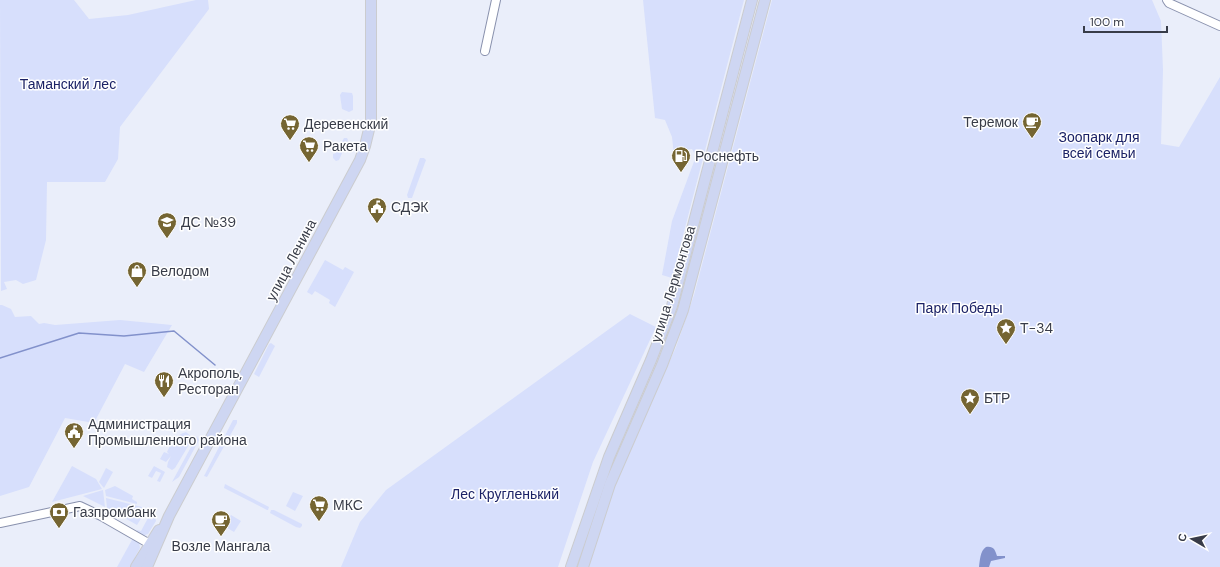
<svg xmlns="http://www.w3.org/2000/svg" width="1220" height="567" font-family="'DM Sans',sans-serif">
	<rect width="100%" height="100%" fill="#eaeefa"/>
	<g fill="#d7dffc">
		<polygon points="0,0 74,0 89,19 128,15 196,0 208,0 209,9 120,127 118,159 105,182 47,182 46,240 36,280 23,284 16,280 4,282 7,289 1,291"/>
		<polygon points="643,0 744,0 672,278 662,275 672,221 696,156 692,149 683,150 674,155 672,137 665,120 655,118"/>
		<polygon points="772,0 1152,0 1161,21 1163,70 1161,144 1179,147 1220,77 1220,567 588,567 615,483 676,347 694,295"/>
		<polygon points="753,22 755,22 679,307 677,306"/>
		<polygon points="342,92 352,93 353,96 353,110 349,112 342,109 340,95"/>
		<polygon points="344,138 347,138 348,140 339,160 336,161 333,158 333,154 336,153"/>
		<polygon points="420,158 424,158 426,160 412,198 408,198 407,195"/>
		<polygon points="325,260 343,270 345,267 354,272 335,307 329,303 330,300 315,291 312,295 307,292"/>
		<polygon points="0,305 2,305 11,309 15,317 31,316 39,324 44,323 55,325 120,320 172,325 144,372 125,364 94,423 65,418 29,487 0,496"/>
		<polygon points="630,314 656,327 593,462 558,567 341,567 360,522 386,490"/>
		<polygon points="674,314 676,315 670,335 606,479 612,459 655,362"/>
		<polygon points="271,343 275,346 259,377 254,374 269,344"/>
		<polygon points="233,420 237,420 237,423 207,477 204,476"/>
		<path d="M186,432L193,438L175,468L172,470L167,467L168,462L171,456L166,462L160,459L164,452L169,454L167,452C172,442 174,436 186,432Z"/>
		<polygon points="197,436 199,440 198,442 179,477 172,482"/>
		<polygon points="72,466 96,479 102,489 52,502"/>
		<polygon points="154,466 165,472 160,482 157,481 161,473 156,471 152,478 148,476"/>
		<polygon points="106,468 113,472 104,488 99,482"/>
		<polygon points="225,484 269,507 268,510 267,510 224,488"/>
		<polygon points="115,486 133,496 132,499 137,502 137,504 106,496 105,490"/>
		<polygon points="103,490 105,507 83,496"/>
		<polygon points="293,492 303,496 295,511 286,506"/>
		<polygon points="106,498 142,507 141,510 145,512 137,525 107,508"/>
		<polygon points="271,510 274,510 302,524 302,526 300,528 296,527 270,513"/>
		<polygon points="155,515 156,521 148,534 142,536 136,533 137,530 141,531 148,518 152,520"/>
		<polygon points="231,515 241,521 234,532 224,526"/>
		<polygon points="133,538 139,542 140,548 130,567 117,567"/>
	</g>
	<path fill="#8291cb" d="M986,547C994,546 995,550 997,556H1005V558L991,561L989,567H979C980,560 980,551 986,547Z"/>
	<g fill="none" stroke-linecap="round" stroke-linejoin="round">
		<polyline stroke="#8291cb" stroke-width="1.5" points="0,358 79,333 124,336 174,331 215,365"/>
		<defs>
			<g id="minor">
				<polyline points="1167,0 1169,3 1220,26"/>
				<polyline points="485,51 496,0"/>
				<polyline points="0,523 80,506 101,516 155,547"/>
			</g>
			<g id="major">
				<polyline points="136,567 159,530"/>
				<polyline points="147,567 169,516 360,160 365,146 371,121 371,0"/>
				<polyline points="571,567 609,457 651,360 672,306 752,0"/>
				<polyline points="583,567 610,484 662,365 683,310 765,0"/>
			</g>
		</defs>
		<use href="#minor" stroke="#8991ad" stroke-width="10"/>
		<use href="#major" stroke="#cbcccf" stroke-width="12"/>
		<use href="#minor" stroke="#fff" stroke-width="8"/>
		<use href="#major" stroke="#ced6f2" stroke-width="10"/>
	</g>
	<defs>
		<symbol id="cafe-pin" viewBox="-11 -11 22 30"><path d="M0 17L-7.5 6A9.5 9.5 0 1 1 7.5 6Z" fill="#756532" stroke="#fff"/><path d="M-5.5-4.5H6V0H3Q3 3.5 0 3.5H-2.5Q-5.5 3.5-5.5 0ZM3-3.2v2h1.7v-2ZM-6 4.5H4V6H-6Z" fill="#fff"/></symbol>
		<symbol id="supermarket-pin" viewBox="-11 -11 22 30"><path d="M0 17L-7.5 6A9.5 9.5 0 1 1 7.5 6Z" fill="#756532" stroke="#fff"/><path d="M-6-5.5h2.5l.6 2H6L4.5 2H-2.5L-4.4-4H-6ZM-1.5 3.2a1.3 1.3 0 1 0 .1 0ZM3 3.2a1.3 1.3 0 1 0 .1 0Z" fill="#fff"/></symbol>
		<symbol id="fuel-pin" viewBox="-11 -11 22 30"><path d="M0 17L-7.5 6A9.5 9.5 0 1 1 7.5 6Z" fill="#756532" stroke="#fff"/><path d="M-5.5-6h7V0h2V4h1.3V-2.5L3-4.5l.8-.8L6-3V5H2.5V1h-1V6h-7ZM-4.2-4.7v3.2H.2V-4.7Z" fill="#fff"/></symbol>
		<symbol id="civic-pin" viewBox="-11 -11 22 30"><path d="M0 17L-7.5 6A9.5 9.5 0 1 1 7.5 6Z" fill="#756532" stroke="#fff"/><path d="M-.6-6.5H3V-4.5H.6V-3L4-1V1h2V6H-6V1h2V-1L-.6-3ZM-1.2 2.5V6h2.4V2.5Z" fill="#fff"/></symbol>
		<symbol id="school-pin" viewBox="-11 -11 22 30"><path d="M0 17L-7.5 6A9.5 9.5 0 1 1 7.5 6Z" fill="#756532" stroke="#fff"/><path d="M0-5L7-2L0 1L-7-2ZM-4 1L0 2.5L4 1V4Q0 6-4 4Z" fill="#fff"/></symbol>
		<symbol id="shop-pin" viewBox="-11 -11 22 30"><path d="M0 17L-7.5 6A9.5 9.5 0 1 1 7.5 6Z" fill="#756532" stroke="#fff"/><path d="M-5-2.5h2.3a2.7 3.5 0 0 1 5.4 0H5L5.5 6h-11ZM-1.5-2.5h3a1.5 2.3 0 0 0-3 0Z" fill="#fff"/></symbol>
		<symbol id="sight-pin" viewBox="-11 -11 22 30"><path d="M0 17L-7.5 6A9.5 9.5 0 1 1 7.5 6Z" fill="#756532" stroke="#fff"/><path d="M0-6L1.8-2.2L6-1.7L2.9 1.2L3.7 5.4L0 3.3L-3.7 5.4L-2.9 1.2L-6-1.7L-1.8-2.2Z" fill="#fff"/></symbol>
		<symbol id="restaurant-pin" viewBox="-11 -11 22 30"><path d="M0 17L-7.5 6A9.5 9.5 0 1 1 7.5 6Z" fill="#756532" stroke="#fff"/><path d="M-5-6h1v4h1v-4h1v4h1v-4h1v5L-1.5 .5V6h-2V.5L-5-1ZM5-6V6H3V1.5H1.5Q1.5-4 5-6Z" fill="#fff"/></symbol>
		<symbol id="bank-pin" viewBox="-11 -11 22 30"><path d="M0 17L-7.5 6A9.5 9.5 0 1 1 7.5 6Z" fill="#756532" stroke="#fff"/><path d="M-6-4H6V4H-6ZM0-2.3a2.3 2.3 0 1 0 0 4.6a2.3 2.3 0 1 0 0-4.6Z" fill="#fff"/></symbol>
	</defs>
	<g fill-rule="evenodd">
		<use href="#cafe-pin" x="1021" y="111" width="22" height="30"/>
		<use href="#supermarket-pin" x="279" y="113" width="22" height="30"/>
		<use href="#supermarket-pin" x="298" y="135" width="22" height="30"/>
		<use href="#fuel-pin" x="670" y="145" width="22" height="30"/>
		<use href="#civic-pin" x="366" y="196" width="22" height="30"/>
		<use href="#school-pin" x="156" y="211" width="22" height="30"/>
		<use href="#shop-pin" x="126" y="260" width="22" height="30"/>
		<use href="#sight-pin" x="995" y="317" width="22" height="30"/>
		<use href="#restaurant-pin" x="153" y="370" width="22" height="30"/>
		<use href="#sight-pin" x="959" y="387" width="22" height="30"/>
		<use href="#civic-pin" x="63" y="421" width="22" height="30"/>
		<use href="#supermarket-pin" x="308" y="494" width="22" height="30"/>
		<use href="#bank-pin" x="48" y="501" width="22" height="30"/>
		<use href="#cafe-pin" x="210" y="509" width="22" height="30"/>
	</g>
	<g text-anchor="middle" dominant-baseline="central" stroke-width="3" stroke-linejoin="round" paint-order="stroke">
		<g font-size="14" fill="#1b2266" stroke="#fff">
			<text x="68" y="84">Таманский лес</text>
			<text x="1099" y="137">Зоопарк для<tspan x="1099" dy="16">всей семьи</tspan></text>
			<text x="959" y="308">Парк Победы</text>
			<text x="505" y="494">Лес Кругленький</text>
		</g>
		<g font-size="14" fill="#383c48" stroke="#fff" text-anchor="start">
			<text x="1018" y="122" text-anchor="end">Теремок</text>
			<text x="304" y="124">Деревенский</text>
			<text x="323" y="146">Ракета</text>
			<text x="695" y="156">Роснефть</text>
			<text x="391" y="207">СДЭК</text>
			<text x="181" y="222">ДС №39</text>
			<text x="151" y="271">Велодом</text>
			<text x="1020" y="328">Т-34</text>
			<text x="178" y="373">Акрополь,<tspan x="178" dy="16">Ресторан</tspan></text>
			<text x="984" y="398">БТР</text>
			<text x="88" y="424">Администрация<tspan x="88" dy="16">Промышленного района</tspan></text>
			<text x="333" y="505">МКС</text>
			<text x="73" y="512">Газпромбанк</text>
			<text x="221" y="546" text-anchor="middle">Возле Мангала</text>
		</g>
		<g font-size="14" fill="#383c48" stroke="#fff">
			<text transform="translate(291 260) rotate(-62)">улица Ленина</text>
			<text transform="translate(673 284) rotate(-73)">улица Лермонтова</text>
		</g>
	</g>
	<g transform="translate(1192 539) rotate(279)" stroke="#ffffff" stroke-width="3" paint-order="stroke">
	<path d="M0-3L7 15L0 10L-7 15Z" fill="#383c48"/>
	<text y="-6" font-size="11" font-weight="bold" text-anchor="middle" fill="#383c48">С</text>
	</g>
	<path d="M1084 26v6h83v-6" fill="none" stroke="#383c48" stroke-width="2"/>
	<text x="1090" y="26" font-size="12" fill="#383c48" stroke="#ffffff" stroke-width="3" paint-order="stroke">100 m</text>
</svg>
